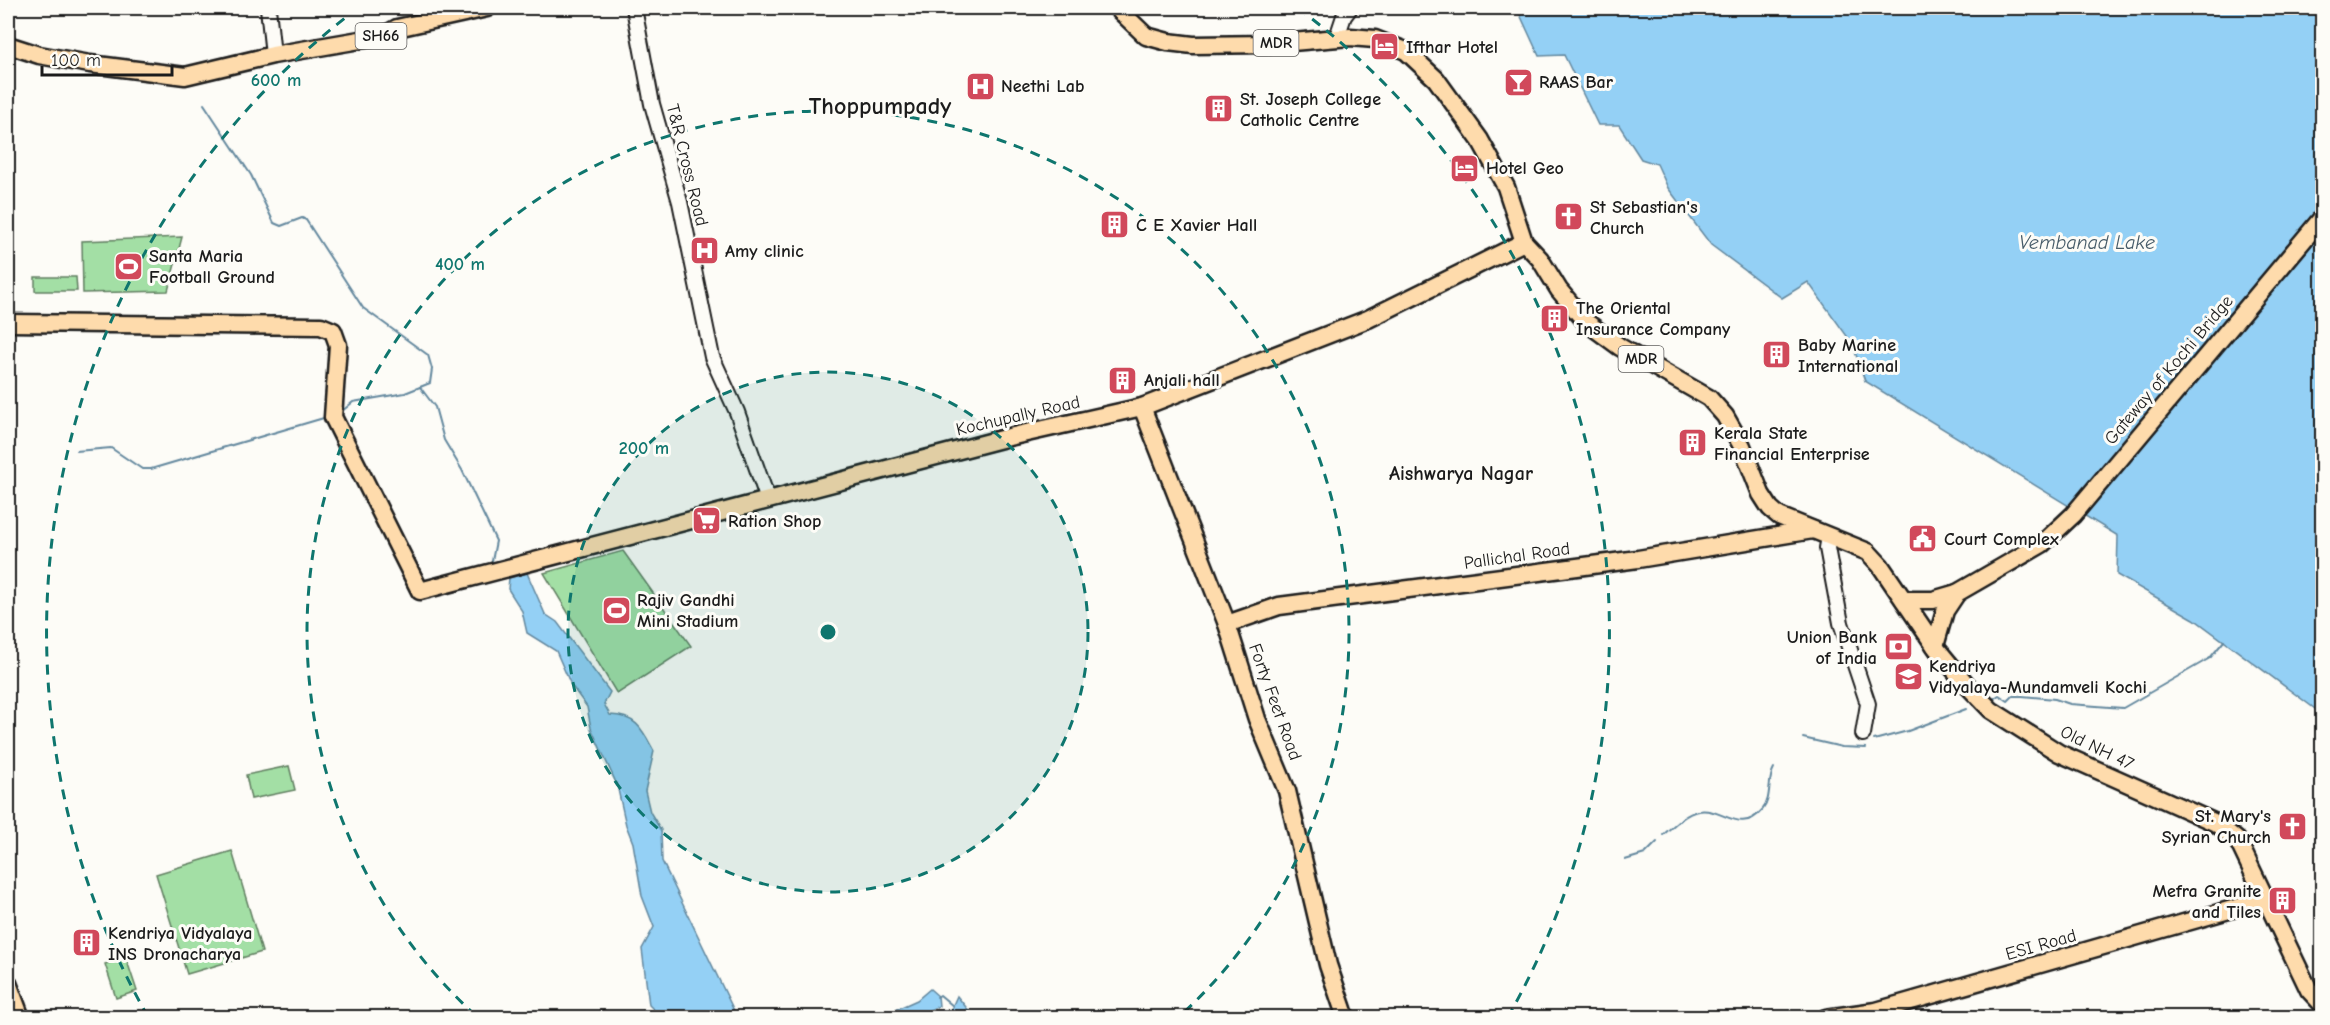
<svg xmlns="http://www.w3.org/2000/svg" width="2330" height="1025" font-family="'Comic Neue',sans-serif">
	<rect width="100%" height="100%" fill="#fdfcf7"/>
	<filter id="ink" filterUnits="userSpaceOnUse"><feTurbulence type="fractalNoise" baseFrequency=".0167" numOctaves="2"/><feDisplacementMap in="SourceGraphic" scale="12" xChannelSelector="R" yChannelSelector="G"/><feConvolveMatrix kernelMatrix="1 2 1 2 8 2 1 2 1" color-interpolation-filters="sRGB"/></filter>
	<g filter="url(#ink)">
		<g fill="#a3dfa5" stroke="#607e60" stroke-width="1.5">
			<polygon points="182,237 168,291 83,293 82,241"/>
			<polygon points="35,277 76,277 77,291 35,291"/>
			<polygon points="623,551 691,646 617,694 544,573"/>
			<polygon points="289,766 295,790 251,799 246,775"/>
			<polygon points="232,851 262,952 187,974 156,874"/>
			<polygon points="126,958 137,991 116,998 105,964"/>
		</g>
		<g fill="#94d0f5" stroke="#64889e" stroke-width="1.5">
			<polygon points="1517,8 2322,8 2322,714 2194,619 2117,575 2118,536 1865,381 1852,343 1808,282 1782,298 1711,245 1668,188 1657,164 1641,159 1619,125 1598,125 1564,55 1539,56"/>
			<path d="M527,573L545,614L557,622L610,692L604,704L610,715C637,716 642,729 654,751L645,791L650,812L661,830L662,861L737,1017H661L649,1005L642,949L654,927L642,896L633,843L626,825L617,785L591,728L587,707L571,685L556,651L527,633L522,611L508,589L509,578Z"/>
			<polygon points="930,989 938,996 939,1006 914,1017 879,1017 917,1000"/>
			<polygon points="957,996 974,1017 951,1017 949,1014"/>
		</g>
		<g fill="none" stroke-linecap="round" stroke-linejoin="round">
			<g stroke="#64889e" stroke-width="2">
				<polyline points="204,104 251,175 274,223 281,226 302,218 306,220 363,308 428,355 432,369 430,383 405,393 353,402 341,412"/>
				<polyline points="420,387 435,407 444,440 462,470 496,541 491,566"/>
				<polyline points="76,451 111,448 142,469 151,469 327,417"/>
				<polyline points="1993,699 1999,695 2008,701 2013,696 2022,696 2055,699 2070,704 2123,708 2210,658 2224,641"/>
				<polyline points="1803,738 1842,747 1866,748"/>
				<polyline points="1874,740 1908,731 1966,709"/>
				<path d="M1663,835C1672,827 1686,813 1698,811C1722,806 1740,837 1763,809C1772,798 1767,780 1774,768"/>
				<polyline points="1625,860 1645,854 1657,842"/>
				<polyline points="937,997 940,995 953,1006"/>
			</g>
			<defs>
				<g id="minor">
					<polyline points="268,8 273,55"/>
					<polyline points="634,8 652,104 680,202 712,357 737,412 768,500"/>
					<polyline points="1337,37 1344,16 1350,8"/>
					<polyline points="1829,537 1827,548 1841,623 1868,704 1863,734"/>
				</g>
				<g id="major">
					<polyline points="1117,8 1146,36 1168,42 1193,45 1269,44 1350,37 1375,39 1406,51 1436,79 1480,140 1506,187 1524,242 1540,259 1559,290 1586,322 1620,347 1709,398 1725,416 1742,446 1761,494 1770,508 1779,516 1868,552 1880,565 1937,649 1966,684 1991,710 2059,753 2216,823 2238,841 2309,990 2322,1004"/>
					<polyline points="8,45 39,55 90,64 185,76 273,55 383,36 397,28 487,8"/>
					<polyline points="8,323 321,326 333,331 338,345 333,417 420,591 1009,437 1142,407 1368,319 1524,242"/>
					<polyline points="1142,407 1227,624 1257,719 1287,791 1328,965 1346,1018"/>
					<polyline points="1904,600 1933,600 1957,593"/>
					<polyline points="1227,624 1279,606 1638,559 1813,530"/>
					<polyline points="1935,646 1945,611 1957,593 2042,544 2073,515 2322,218"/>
					<polyline points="8,983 21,1018"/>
					<polyline points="1826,1018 1876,1011 2264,900"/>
				</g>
			</defs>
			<use href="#minor" stroke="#1c1c1c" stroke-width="18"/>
			<use href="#major" stroke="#1c1c1c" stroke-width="21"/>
			<use href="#minor" stroke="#fdfcf7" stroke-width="14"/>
			<use href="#major" stroke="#fedbac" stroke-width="16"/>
		</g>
	</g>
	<circle cx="828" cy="632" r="260" fill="#0f766e" fill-opacity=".12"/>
	<g fill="none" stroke="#0f766e" stroke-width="3" stroke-dasharray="10 8">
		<circle cx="828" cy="632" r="260"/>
		<path d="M476 1016A521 521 0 1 1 1180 1016"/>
		<path d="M148 1017A781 781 0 0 1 358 8M1298 8A781 781 0 0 1 1508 1017"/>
	</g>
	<defs>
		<symbol id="hotel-square" viewBox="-11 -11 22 22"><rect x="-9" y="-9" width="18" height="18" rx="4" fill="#d1495b" stroke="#fdfcf7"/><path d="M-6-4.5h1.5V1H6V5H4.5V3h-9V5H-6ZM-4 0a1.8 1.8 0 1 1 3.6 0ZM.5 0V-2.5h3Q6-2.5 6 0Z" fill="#fff"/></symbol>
		<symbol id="bar-square" viewBox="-11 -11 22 22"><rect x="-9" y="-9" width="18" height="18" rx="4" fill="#d1495b" stroke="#fdfcf7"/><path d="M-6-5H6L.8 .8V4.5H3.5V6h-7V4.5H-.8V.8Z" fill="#fff"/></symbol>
		<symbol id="hospital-square" viewBox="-11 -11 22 22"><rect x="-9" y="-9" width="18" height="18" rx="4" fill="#d1495b" stroke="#fdfcf7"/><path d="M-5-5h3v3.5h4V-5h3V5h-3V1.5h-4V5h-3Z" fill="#fff"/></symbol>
		<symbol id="building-square" viewBox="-11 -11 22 22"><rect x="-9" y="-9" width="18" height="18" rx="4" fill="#d1495b" stroke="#fdfcf7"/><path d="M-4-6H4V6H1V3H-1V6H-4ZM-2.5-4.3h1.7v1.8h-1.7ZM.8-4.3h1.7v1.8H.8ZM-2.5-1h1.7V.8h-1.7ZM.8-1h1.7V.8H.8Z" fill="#fff"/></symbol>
		<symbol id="church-square" viewBox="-11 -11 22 22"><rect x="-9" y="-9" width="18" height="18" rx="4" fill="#d1495b" stroke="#fdfcf7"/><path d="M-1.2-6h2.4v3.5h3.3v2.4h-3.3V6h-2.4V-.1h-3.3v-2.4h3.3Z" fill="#fff"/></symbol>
		<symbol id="stadium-square" viewBox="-11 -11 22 22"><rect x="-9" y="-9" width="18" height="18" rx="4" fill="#d1495b" stroke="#fdfcf7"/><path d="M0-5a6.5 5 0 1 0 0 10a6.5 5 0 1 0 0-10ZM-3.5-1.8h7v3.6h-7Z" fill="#fff"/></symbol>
		<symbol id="supermarket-square" viewBox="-11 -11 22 22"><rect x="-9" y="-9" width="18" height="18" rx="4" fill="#d1495b" stroke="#fdfcf7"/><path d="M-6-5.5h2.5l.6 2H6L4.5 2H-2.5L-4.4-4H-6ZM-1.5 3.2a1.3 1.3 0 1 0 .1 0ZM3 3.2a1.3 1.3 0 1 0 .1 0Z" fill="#fff"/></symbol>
		<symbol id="civic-square" viewBox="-11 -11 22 22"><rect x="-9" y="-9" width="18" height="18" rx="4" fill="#d1495b" stroke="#fdfcf7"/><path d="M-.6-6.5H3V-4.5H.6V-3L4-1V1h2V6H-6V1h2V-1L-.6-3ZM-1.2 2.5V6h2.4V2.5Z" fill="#fff"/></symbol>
		<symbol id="bank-square" viewBox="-11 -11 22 22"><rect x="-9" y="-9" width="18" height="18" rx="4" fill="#d1495b" stroke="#fdfcf7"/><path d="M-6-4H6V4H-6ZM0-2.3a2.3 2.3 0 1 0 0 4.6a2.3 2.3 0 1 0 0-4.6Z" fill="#fff"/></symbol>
		<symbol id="school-square" viewBox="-11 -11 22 22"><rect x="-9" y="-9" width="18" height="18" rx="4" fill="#d1495b" stroke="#fdfcf7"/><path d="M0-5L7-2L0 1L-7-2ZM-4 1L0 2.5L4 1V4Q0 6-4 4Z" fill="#fff"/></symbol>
	</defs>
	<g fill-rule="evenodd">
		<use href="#hotel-square" x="1368" y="30" width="33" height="33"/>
		<use href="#bar-square" x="1502" y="66" width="33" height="33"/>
		<use href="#hospital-square" x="964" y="70" width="33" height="33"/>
		<use href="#building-square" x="1202" y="92" width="33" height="33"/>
		<use href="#hotel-square" x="1448" y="152" width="33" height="33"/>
		<use href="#church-square" x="1552" y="200" width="33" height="33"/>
		<use href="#building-square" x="1098" y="208" width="33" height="33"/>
		<use href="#hospital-square" x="688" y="234" width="33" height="33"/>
		<use href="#stadium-square" x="112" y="250" width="33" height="33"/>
		<use href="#building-square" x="1538" y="302" width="33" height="33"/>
		<use href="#building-square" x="1760" y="338" width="33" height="33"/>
		<use href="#building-square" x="1106" y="364" width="33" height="33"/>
		<use href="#building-square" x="1676" y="426" width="33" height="33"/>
		<use href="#supermarket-square" x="690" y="504" width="33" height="33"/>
		<use href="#civic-square" x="1906" y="522" width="33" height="33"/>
		<use href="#stadium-square" x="600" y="594" width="33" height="33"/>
		<use href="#bank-square" x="1882" y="630" width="33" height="33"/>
		<use href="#school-square" x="1892" y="660" width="33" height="33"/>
		<use href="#church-square" x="2276" y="810" width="33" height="33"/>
		<use href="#building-square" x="2266" y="884" width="33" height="33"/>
		<use href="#building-square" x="70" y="926" width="33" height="33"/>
	</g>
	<g text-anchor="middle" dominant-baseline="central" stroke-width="6" stroke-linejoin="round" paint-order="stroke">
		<g fill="#fdfcf7" stroke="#605f5e" stroke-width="1.5">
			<rect x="355.5" y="23" width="51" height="26" rx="4.5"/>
			<rect x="1253.5" y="30" width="45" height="26" rx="4.5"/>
			<rect x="1618.5" y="346" width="45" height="26" rx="4.5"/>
		</g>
		<g font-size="16" font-weight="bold" fill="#1c1c1c">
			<text x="381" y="36">SH66</text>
			<text x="1276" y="43">MDR</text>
			<text x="1641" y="359">MDR</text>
		</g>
		<g font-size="18" font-weight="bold" fill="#1c1c1c" stroke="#fdfcf7" text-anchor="start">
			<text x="1406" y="47">Ifthar Hotel</text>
			<text x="1539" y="82">RAAS Bar</text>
			<text x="1001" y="86">Neethi Lab</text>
			<text x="1240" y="99">St. Joseph College<tspan x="1240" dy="21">Catholic Centre</tspan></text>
			<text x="1486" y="168">Hotel Geo</text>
			<text x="1590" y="207">St Sebastian's<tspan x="1590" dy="21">Church</tspan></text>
			<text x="1136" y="225">C E Xavier Hall</text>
			<text x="725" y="251">Amy clinic</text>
			<text x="149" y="256">Santa Maria<tspan x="149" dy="21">Football Ground</tspan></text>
			<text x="1576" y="308">The Oriental<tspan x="1576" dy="21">Insurance Company</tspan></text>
			<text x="1798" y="345">Baby Marine<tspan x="1798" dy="21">International</tspan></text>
			<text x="1144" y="380">Anjali hall</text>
			<text x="1714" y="433">Kerala State<tspan x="1714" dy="21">Financial Enterprise</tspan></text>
			<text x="728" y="521">Ration Shop</text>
			<text x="1944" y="539">Court Complex</text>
			<text x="637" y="600">Rajiv Gandhi<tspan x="637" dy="21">Mini Stadium</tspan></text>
			<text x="1877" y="637" text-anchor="end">Union Bank<tspan x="1877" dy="21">of India</tspan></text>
			<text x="1929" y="666">Kendriya<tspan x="1929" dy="21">Vidyalaya-Mundamveli Kochi</tspan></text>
			<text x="2271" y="816" text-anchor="end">St. Mary's<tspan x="2271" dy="21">Syrian Church</tspan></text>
			<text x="2261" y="891" text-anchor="end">Mefra Granite<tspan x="2261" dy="21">and Tiles</tspan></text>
			<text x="108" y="933">Kendriya Vidyalaya<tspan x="108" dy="21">INS Dronacharya</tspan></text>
		</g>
		<g font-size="18" fill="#1c1c1c" stroke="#fdfcf7">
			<text transform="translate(687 165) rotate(76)">T&amp;R Cross Road</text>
			<text transform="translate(2169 370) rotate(-50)">Gateway of Kochi Bridge</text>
			<text transform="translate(1018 416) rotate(-13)">Kochupally Road</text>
			<text transform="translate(1517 556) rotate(-8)">Pallichal Road</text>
			<text transform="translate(1275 702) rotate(70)">Forty Feet Road</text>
			<text transform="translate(2097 748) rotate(26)">Old NH 47</text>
			<text transform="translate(2041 945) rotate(-16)">ESI Road</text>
		</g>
		<g font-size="20" font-style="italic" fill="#465b68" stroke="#fdfcf7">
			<text x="2087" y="242">Vembanad Lake</text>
		</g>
		<g font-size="20" font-weight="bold" fill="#1c1c1c" stroke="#fdfcf7">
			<text x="1461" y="473">Aishwarya Nagar</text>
		</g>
		<g font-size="24" font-weight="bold" fill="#1c1c1c" stroke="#fdfcf7">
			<text x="880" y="106">Thoppumpady</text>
		</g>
	</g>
	<circle cx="828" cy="632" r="9" fill="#0f766e" stroke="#fdfcf7" stroke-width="3"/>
	<g font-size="18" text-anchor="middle" font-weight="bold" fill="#0f766e" stroke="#fdfcf7" stroke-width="6" stroke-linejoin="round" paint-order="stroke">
		<text x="276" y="86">600 m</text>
		<text x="460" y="270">400 m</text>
		<text x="644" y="454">200 m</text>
	</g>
	<rect width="2330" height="1025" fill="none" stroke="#fdfcf7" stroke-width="30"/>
	<rect x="15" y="15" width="2300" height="995" fill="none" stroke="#1c1c1c" stroke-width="2" filter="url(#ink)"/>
	<path d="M42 66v9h130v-9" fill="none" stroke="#1c1c1c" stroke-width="3"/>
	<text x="51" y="66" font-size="18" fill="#1c1c1c" stroke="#fdfcf7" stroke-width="4.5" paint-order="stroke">100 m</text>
</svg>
